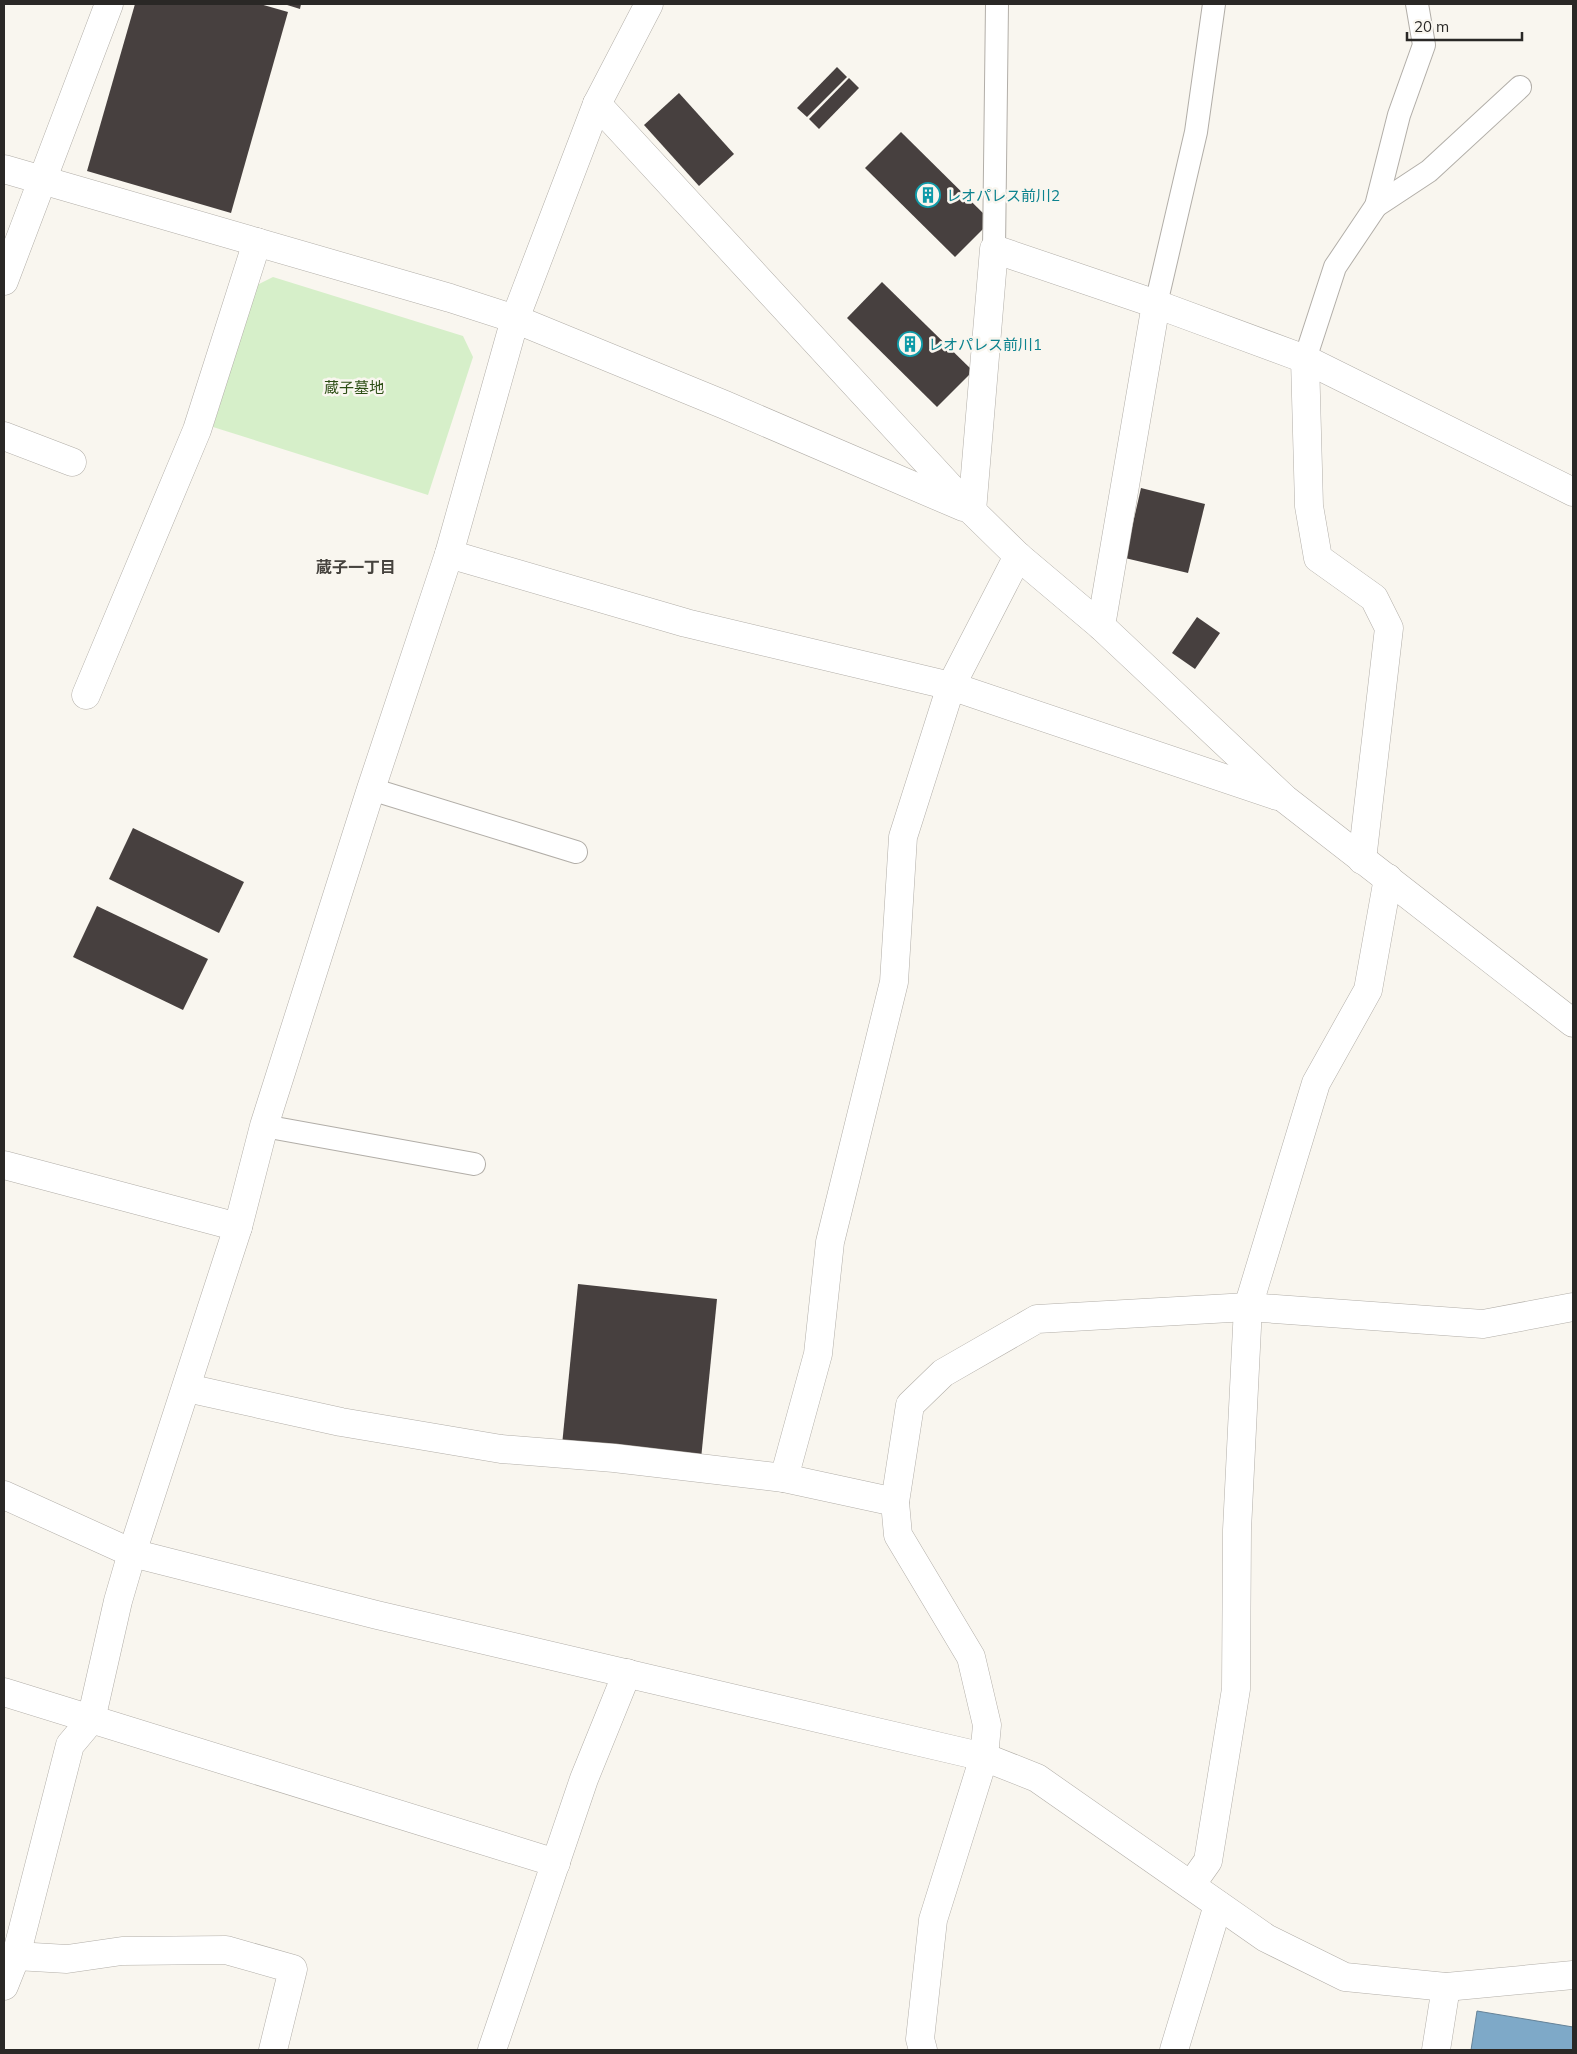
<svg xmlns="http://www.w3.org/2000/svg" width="1577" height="2054" font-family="Mulish,'Noto Sans JP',sans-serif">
	<rect width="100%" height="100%" fill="#f9f6ef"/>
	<polygon fill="#d6efc9" points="273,277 463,336 473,357 428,495 213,427 257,285"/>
	<polygon fill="#7ea9c8" stroke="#658297" points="1477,2011 1573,2027 1573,2050 1471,2050"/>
	<g fill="#47403f">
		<polygon points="135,4 260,4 288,12 231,213 87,171"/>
		<polygon points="284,4 301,4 300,9"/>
		<polygon points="837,67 847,77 807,117 797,108"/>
		<polygon points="849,78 859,88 819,129 809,119"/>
		<polygon points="679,93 734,154 699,186 644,125"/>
		<polygon points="901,132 991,221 955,257 865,168"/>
		<polygon points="882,282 973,371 937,407 847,318"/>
		<polygon points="1141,488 1205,504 1188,573 1125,558"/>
		<polygon points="1197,617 1220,633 1195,669 1172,653"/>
		<polygon points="133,828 244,882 219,933 109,879"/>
		<polygon points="97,906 208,959 183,1010 73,957"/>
		<polygon points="578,1284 717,1299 701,1459 562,1445"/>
	</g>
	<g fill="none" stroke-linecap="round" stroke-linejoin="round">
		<defs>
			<g id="lane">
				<polyline points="1376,206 1429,171 1520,87"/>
				<polyline points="994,249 997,4"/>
				<polyline points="1156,304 1196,132 1214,4"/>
				<polyline points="1305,359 1335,267 1376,206 1399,115 1424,45 1417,4"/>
				<polyline points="371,789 576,852"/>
				<polyline points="264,1126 474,1164"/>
			</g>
			<g id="street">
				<polyline points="597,104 972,511 1018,556 1101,626 1285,799 1573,1023"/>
				<polyline points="4,169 450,298 515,319 725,405 963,507"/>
				<polyline points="4,281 109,4"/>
				<polyline points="1305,359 1309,506 1318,558 1374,598 1389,628 1362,860"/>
				<polyline points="4,436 72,462"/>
				<polyline points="972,511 994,249 1156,304 1305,359 1573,492"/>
				<polyline points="449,554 686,623 951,686 1277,796"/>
				<polyline points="1101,626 1156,304"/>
				<polyline points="86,695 197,430 257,242"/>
				<polyline points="4,1165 238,1227"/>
				<polyline points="187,1388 341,1422 501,1449 614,1458 784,1478"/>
				<polyline points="4,1495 132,1553 377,1615 984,1757 1037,1778 1266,1938 1345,1977 1446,1987 1573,1975"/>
				<polyline points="895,1502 784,1478 818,1354 830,1242 894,982 903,837 951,686 1018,556"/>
				<polyline points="4,1692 556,1863"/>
				<polyline points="1191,1885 1208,1861 1236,1689 1237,1530 1248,1307 1316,1083 1368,990 1388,878"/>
				<polyline points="16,1956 67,1959 122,1951 226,1950 293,1969 273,2050"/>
				<polyline points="4,1986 16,1956 70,1745 91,1720 118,1601 132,1553 238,1227 264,1126 371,789 449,554 515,319 597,104 649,4"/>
				<polyline points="492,2050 584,1779 627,1673"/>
				<polyline points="923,2050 920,2039 933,1920 984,1757 987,1725 971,1657 898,1535 895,1502 910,1405 943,1373 1037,1319 1248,1307 1483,1324 1573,1307"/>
				<polyline points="1174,2050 1218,1905"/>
				<polyline points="1436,2050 1446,1987"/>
			</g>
		</defs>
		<use href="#lane" stroke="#b2aea8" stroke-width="24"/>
		<use href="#street" stroke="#b2aea8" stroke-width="29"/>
		<use href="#lane" stroke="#fff" stroke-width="22"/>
		<use href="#street" stroke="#fff" stroke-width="28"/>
	</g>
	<defs>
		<symbol id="building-ring" viewBox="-11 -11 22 22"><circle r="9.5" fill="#f9f6ef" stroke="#0f9aa8" stroke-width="1.5"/><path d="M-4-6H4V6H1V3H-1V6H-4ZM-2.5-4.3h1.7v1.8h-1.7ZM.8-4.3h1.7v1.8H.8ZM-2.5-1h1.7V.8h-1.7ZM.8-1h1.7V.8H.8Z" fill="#0f9aa8"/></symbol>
	</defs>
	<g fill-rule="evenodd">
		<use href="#building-ring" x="914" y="181" width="28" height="28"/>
		<use href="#building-ring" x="896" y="330" width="28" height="28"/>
	</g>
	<g text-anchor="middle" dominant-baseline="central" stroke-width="5" stroke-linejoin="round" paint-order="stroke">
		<g font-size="15" fill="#0d838f" stroke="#f9f6ef" text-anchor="start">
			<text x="946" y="195">レオパレス前川2</text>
			<text x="928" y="344">レオパレス前川1</text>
		</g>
		<g font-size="15" fill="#2c4e14" stroke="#f9f6ef">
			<text x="354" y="387">蔵子墓地</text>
		</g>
		<g font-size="16" font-weight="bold" fill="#46433e" stroke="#f9f6ef">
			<text x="356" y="567">蔵子一丁目</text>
		</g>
	</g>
	<rect width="1577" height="2054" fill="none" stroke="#2a2826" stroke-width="10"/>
	<path d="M1407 32v8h115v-8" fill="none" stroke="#2a2826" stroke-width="2.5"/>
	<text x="1414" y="32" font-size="15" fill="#2a2826" stroke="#f9f6ef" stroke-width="4" paint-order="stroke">20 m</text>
</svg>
